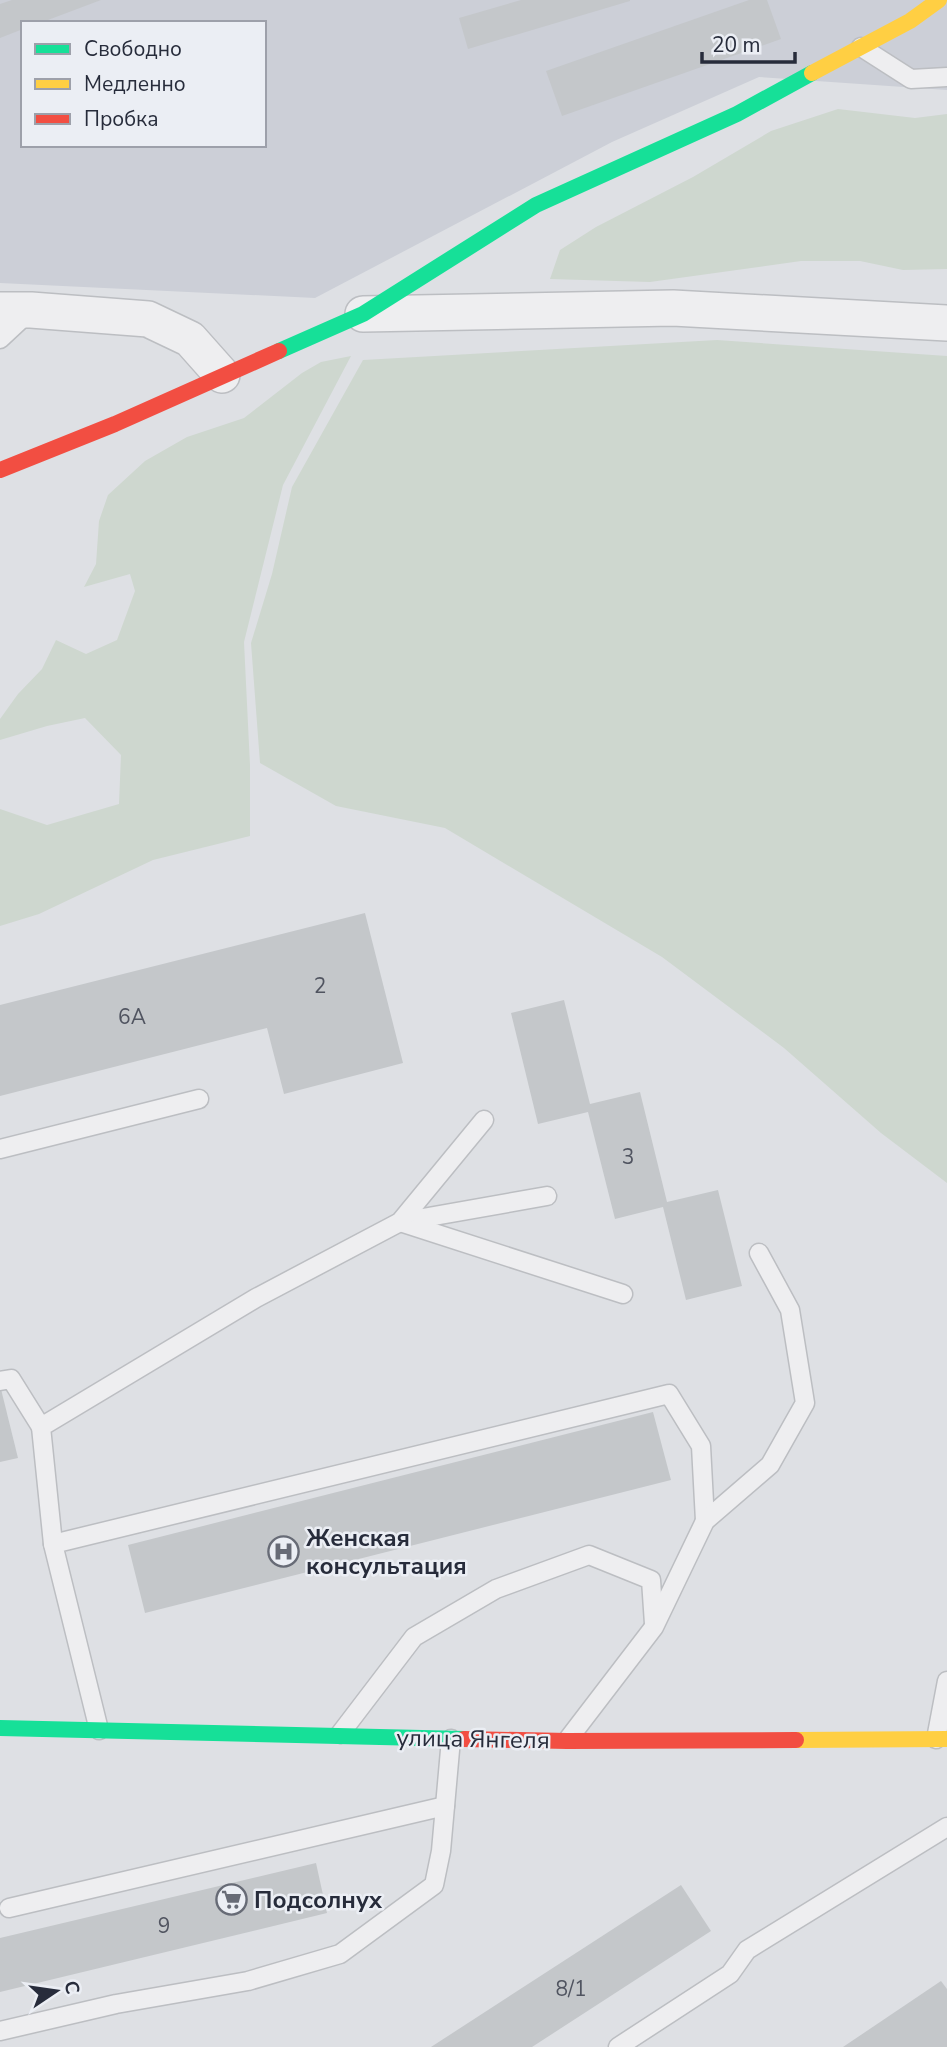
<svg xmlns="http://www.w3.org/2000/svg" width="947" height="2047" font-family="'Nunito Sans',sans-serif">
	<rect width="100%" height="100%" fill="#dee0e4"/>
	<path fill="#cccfd7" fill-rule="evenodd" d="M0,0H947V90L759,77L612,142L315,298L0,283ZM23,23H264V145H23Z"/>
	<g fill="#ced7cf">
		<polygon points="838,109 915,118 947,114 947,269 903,270 860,261 801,261 650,282 550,279 560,250 596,227 693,177 771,131"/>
		<polygon points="717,340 947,356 947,1183 881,1133 784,1048 662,957 445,828 336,806 260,763 251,643 272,574 292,487 363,360"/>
		<polygon points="351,356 283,485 244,642 250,765 250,836 153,860 39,914 0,926 0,809 47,825 119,804 121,755 85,718 47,726 0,740 0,719 18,694 42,669 56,640 86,654 117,640 135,591 130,574 84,587 96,564 99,521 108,495 145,461 187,437 244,418 302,373 321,362"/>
	</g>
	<g fill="#c4c7ca">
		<polygon points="12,0 101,0 40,23 23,23 23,29 0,38 0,4"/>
		<polygon points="521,0 630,0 630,1 468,49 459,18"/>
		<polygon points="749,0 767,0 781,39 562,116 546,71"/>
		<polygon points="365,913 403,1063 284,1094 267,1028 0,1096 0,1005"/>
		<polygon points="564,1000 590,1104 640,1092 667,1202 718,1190 742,1286 686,1300 663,1207 615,1219 588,1112 538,1124 511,1013"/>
		<polygon points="0,1385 18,1458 0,1462"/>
		<polygon points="653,1412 671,1480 145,1613 128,1545"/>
		<polygon points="316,1863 327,1913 0,1992 0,1938"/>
		<polygon points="681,1885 711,1931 532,2047 431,2047"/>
		<polygon points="941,1981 947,1989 947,2047 843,2047"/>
	</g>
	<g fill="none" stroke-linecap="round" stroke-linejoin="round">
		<defs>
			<g id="lane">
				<polyline points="861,47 911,79 947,77"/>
				<polyline points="0,339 29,312"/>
				<polyline points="0,1149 199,1099"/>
				<polyline points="547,1196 400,1222 623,1294"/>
				<polyline points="0,1381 11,1379 41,1427"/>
				<polyline points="53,1544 41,1427 256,1298 400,1222 484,1120"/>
				<polyline points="99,1730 53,1544 669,1394 701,1446 705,1521"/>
				<polyline points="340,1734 414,1637 496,1589 589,1555 651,1580 654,1624"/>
				<polyline points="569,1738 654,1627 705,1521 770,1465 805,1403 790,1310 759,1253"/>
				<polyline points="936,1739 947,1681"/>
				<polyline points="9,1908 445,1806"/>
				<polyline points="0,2031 116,2004 248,1981 340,1954 434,1885 441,1851 451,1739"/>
				<polyline points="618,2047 730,1974 747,1950 947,1827"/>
			</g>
			<g id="street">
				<polyline points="0,310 31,310 148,319 190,339 222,375"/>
				<polyline points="363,314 673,308 947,323"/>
			</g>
		</defs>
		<use href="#lane" stroke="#bcbec2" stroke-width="21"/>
		<use href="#street" stroke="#bcbec2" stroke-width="38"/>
		<use href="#lane" stroke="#eeeef0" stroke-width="18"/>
		<use href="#street" stroke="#eeeef0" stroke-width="35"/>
		<g stroke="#16e098" stroke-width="16">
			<polyline points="279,351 363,314 536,205 737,114 812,73"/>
			<polyline points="0,1728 464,1739"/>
		</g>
		<g stroke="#ffcf43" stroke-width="16">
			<polyline points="812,73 910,21 939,0"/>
			<polyline points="796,1740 947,1739"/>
		</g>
		<g stroke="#f24e42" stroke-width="16">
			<polyline points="0,470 115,424 279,351"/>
			<polyline points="464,1739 567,1741 796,1740"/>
		</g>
	</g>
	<defs>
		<symbol id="hospital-ring" viewBox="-11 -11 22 22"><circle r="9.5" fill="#ebeef4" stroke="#676b76" stroke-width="1.5"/><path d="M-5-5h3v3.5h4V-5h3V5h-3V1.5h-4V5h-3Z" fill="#676b76"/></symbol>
		<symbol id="supermarket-ring" viewBox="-11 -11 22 22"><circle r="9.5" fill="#ebeef4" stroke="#676b76" stroke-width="1.5"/><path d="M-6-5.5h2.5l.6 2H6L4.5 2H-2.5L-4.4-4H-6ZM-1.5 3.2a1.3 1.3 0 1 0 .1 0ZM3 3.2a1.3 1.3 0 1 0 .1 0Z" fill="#676b76"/></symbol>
	</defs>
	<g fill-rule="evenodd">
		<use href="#hospital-ring" x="266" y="1534" width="35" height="35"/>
		<use href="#supermarket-ring" x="214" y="1882" width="35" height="35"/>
	</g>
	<g text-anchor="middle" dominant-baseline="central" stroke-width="5" stroke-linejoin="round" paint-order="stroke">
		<g font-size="21" fill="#505460">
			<text x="320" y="986">2</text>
			<text x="132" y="1017">6А</text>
			<text x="628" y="1157">3</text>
			<text x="164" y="1926">9</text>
			<text x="571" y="1989">8/1</text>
		</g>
		<g font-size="24" font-weight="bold" fill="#272c3b" stroke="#ebeef4" text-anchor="start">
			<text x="306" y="1538">Женская<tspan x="306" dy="28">консультация</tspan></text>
			<text x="254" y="1900">Подсолнух</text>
		</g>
		<g font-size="24" fill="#272c3b" stroke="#ebeef4">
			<text transform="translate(473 1739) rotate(1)">улица Янгеля</text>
		</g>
	</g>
	<rect x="21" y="21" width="245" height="126" fill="#ebeef4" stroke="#9da0aa" stroke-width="2"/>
	<rect x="35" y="44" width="35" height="10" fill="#16e098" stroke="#9da0aa" stroke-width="2"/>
	<text x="84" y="56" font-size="21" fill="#272c3b">Свободно</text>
	<rect x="35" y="79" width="35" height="10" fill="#ffcf43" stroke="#9da0aa" stroke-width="2"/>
	<text x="84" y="91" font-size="21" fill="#272c3b">Медленно</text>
	<rect x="35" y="114" width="35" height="10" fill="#f24e42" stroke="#9da0aa" stroke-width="2"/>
	<text x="84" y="126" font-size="21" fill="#272c3b">Пробка</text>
	<g transform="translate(56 1991) rotate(77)" stroke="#ebeef4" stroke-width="5" paint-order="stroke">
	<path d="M0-5L12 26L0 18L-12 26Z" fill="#272c3b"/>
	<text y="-10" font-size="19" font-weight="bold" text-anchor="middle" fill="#272c3b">С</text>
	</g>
	<path d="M702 52v10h93v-10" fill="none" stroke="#272c3b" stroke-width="3.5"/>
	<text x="712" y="52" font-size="21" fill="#272c3b" stroke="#ebeef4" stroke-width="5" paint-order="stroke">20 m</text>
</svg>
